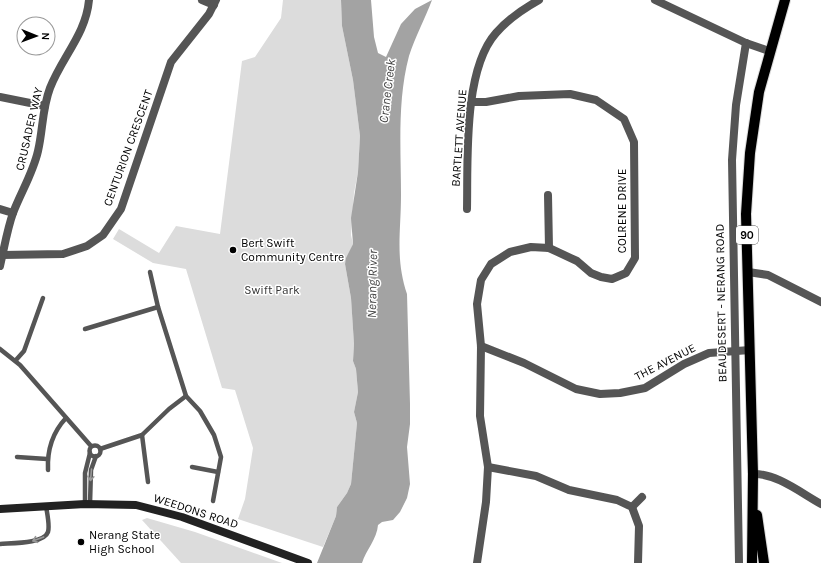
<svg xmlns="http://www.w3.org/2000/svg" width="821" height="563" font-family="Karla,sans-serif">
	<rect width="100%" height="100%" fill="#fff"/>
	<g fill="#dcdcdc">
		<polygon points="283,0 341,0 342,26 353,80 360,136 358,172 354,193 351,235 353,244 345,264 351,298 354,344 353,361 356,369 358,392 354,412 357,423 351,484 347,493 337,507 336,516 323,547 238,519 245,499 253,448 235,390 222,388 186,269 153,263 113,239 119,229 159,253 176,226 220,234 242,61 255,57 281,18"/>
		<polygon points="147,518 195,532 282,563 181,563 142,520"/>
	</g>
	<path fill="#a3a3a3" d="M341,0H371L374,37L378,53L386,57L401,24L415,9L432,0C425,19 415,37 409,56C397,101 401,150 401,195C401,232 395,258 407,294L410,404V424L407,447L410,484L407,498L400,512L393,520L382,522L378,525C377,539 366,550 362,563H317L336,516L337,507L347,493L351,484L357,423L354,412L358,392L356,369L353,361L354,344L351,298L345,264L346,258L353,244L351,218L358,172L360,136L353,80L342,26Z"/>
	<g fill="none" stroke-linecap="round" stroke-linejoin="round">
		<defs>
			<g id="primary">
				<polyline points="757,515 764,563"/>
				<polyline points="752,563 753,474 746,214 750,153 759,92 785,0"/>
			</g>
		</defs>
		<use href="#primary" stroke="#dbdbdb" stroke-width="12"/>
		<g stroke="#555" stroke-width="4.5">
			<polyline points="150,272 158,307 186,396 200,411 214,435 221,457 213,501"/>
			<polyline points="85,329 158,307"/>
			<polyline points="0,349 20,365 91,446"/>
			<polyline points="16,360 24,351 43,298"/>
			<polyline points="142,435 148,482"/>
			<circle cx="95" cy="451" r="5.5"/>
			<polyline points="100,449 142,435 169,409 186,396"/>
			<polyline points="17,457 47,459"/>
			<polyline points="192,467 218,472"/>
			<path d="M48,470C47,450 52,433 66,418"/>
			<polyline points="85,504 85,473 90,453"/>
			<polyline points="90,504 91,470 96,456"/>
			<path d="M0,544C11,543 44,544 48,532C50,525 47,513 46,506"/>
		</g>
		<g stroke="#555" stroke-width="8">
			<polyline points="202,0 214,5"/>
			<polyline points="655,0 746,43 769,51"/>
			<polyline points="0,97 45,106"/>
			<polyline points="472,102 486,102 519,96 570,94 596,100 624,119 634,142 635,258 626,273 612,279 601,277 591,273 577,261 549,248 531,247 510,252 491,264 481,280 477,304 481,346 480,416 488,467 486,502 477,563"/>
			<polyline points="548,195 549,248"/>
			<polyline points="0,209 13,213"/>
			<path d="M467,209C468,161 463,70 496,33C508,19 523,9 539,0"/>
			<polyline points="2,255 63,254 87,246 103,235 121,209 171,62 209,14 216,0"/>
			<path d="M0,266C4,249 7,230 13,213C21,192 33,173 38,151C43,130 42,109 50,88C62,57 86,34 89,0"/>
			<polyline points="748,272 768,275 821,302"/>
			<polyline points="481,346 524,363 576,389 600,394 620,393 645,388 684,364 709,353 750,350"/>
			<polyline points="488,467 536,476 569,490 617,500 632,507 639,526 638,563"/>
			<path d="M753,474C776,473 801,493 821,504"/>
			<polyline points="632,507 642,497"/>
			<polyline points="739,563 732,160 736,105 746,43"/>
		</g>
		<polyline stroke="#222" stroke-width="8" points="0,509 85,504 136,505 182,517 308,563"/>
		<use href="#primary" stroke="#000" stroke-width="10"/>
	</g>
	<defs><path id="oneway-shaft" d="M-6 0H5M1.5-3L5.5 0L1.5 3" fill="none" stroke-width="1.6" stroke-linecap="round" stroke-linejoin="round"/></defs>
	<g stroke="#999">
		<use href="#oneway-shaft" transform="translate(91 475) rotate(95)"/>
		<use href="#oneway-shaft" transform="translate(38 539) rotate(160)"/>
	</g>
	<g fill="#000" stroke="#fff" stroke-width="1.5">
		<circle cx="233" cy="250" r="4"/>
		<circle cx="81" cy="542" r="4"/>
	</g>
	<g text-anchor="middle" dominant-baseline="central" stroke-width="3" stroke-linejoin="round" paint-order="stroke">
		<rect fill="#fff" stroke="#4c4c4c" stroke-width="1" x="736" y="226" width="22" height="18" rx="3"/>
		<g font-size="11" font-weight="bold" fill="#000">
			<text x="747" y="235">90</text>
		</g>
		<g font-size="12" fill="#000" stroke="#fff">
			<text transform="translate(29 129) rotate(-77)">CRUSADER WAY</text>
			<text transform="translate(459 138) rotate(-86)">BARTLETT AVENUE</text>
			<text transform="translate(128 148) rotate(-70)">CENTURION CRESCENT</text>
			<text transform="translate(622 211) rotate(-90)">COLRENE DRIVE</text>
			<text transform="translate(721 303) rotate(-91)">BEAUDESERT - NERANG ROAD</text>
			<text transform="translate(665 362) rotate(-27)">THE AVENUE</text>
			<text transform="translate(196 511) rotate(18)">WEEDONS ROAD</text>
		</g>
		<g font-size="12" fill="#000" stroke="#fff" text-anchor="start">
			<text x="241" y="243">Bert Swift<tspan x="241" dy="14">Community Centre</tspan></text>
			<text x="89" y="535">Nerang State<tspan x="89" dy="14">High School</tspan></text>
		</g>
		<g font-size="12" fill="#333" stroke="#fff">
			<text x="272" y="290">Swift Park</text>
		</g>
		<g font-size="13" font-style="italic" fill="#444" stroke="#fff">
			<text transform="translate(387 91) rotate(-83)">Crane Creek</text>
			<text transform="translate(372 284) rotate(-89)">Nerang River</text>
		</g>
	</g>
	<g transform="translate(36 36) rotate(91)"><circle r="19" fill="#ffffff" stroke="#999999"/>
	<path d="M0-3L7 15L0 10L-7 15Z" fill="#000000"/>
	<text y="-6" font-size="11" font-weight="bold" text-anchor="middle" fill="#000000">N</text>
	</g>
</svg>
